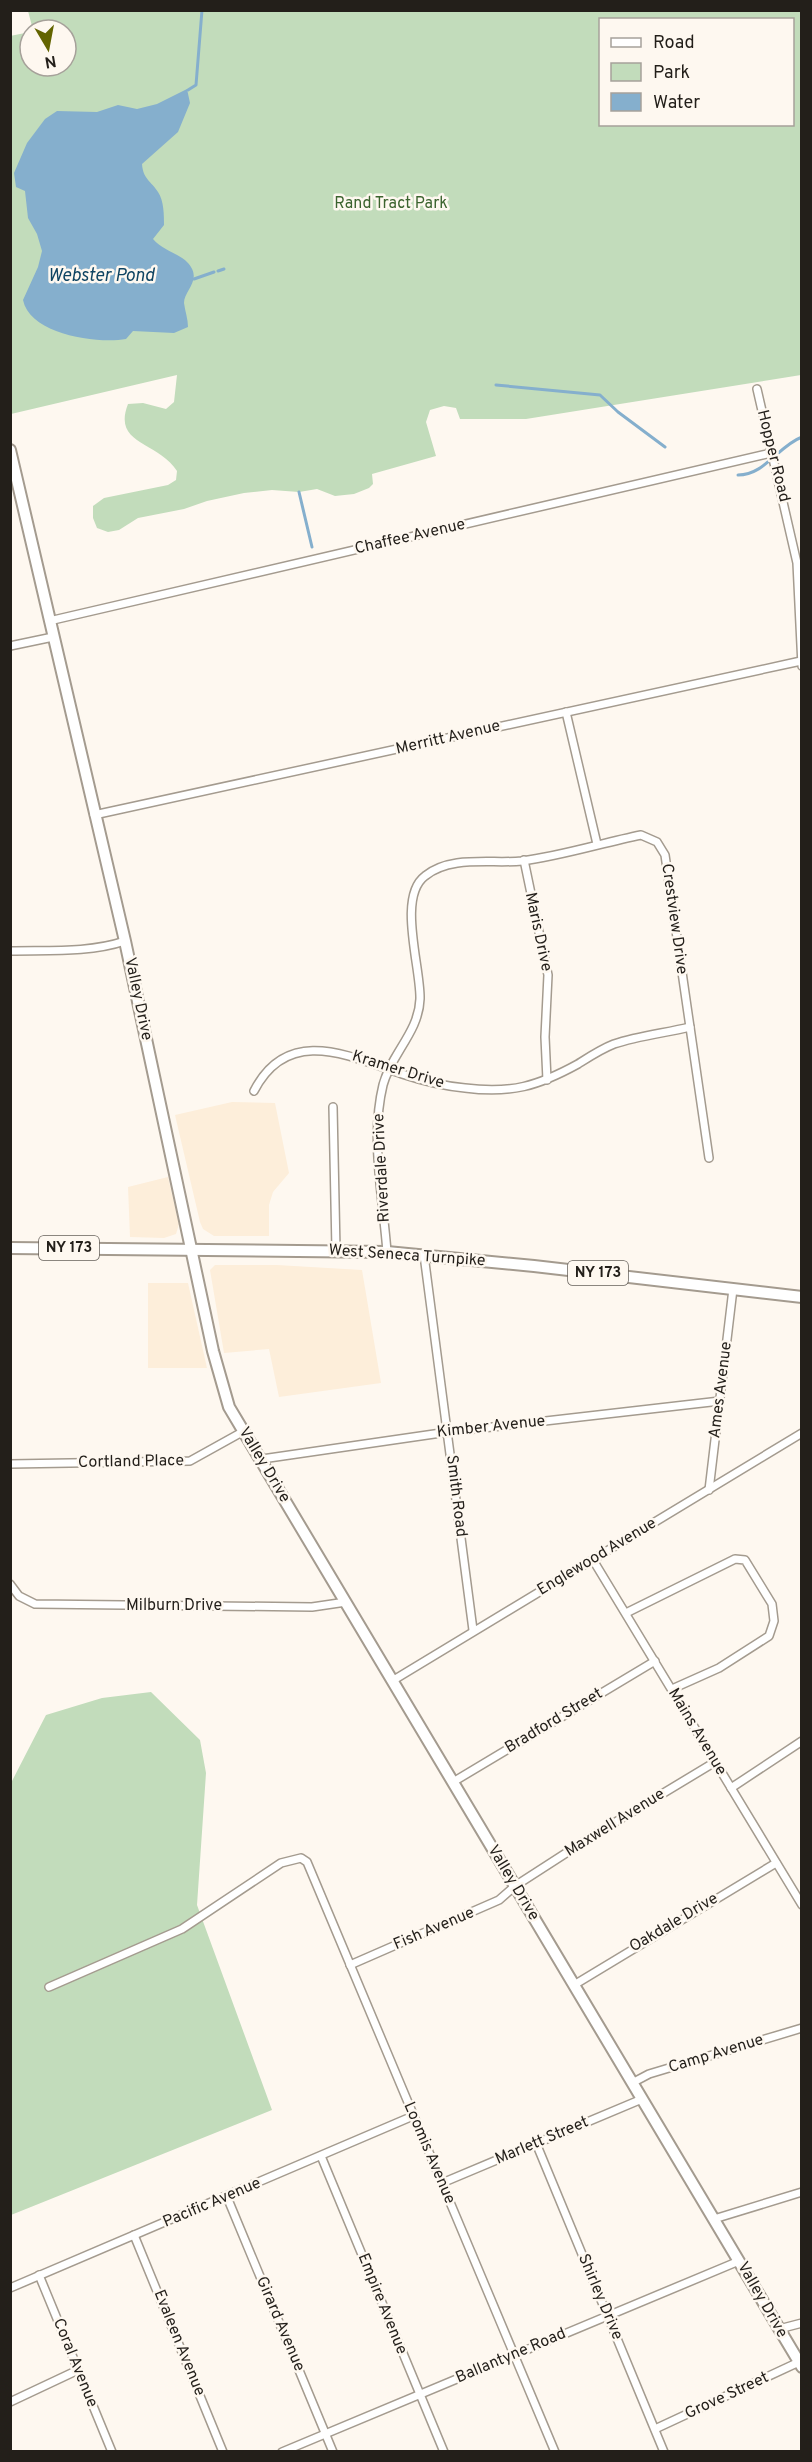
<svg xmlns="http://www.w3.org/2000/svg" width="812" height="2462" font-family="Overpass,sans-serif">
	<rect width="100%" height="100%" fill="#fef8f0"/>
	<g fill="#fdeeda">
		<polygon points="232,1102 275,1103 289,1173 273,1192 269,1205 269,1236 214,1236 203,1229 200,1222 175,1115"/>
		<polygon points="168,1177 179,1224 176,1234 164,1238 130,1237 128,1187"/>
		<polygon points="215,1265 277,1265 362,1270 381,1383 279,1397 269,1349 224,1353 210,1270"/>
		<polygon points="148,1283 188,1283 207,1368 148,1368"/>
	</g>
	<g fill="#c2dcbb" fill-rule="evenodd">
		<path d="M28,11H801V375L526,419H460L456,408L444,406L430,410L426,422L436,456L372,474L373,484L369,488L354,494L335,496L317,489L299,492L272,490L244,493L207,501L184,509L138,518L119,530L108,532L97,528L93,518V506L104,498L168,485L176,480L177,471C158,441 112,445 128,404L143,403L166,409L174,402L177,375L11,414L10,36L30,32V66H66V30H33ZM600,20H792V124H600Z"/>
		<polygon points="151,1692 200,1740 206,1773 197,1905 272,2110 11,2215 11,1783 46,1715 102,1698"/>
	</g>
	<path fill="#85afcd" d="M187,89L190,103L178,132L142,164C143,179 151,181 158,192C164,201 164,215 164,225L153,239C163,251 179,253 188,263C203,280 184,290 184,303C185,311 188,319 188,327L174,333L133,331L126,339C98,344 30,335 23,300L38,267L42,251L37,234L28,218L25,191L16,187L14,173L27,143L45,119L57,111L97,112L118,105L137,109L157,104Z"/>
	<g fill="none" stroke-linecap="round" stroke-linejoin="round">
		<g stroke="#85afcd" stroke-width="3">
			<polyline points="188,90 196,85 202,10"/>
			<polyline points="218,271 224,269"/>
			<polyline points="194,279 214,272"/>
			<polyline points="496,385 600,395 618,412 665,447"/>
			<path d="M738,475C765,475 778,446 802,437"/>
			<polyline points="299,492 312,547"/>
		</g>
		<defs>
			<g id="street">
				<polyline points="757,389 797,563 802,666"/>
				<polyline points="49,621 771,453"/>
				<polyline points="10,646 53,637"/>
				<polyline points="566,712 597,844"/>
				<polyline points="94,815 801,661"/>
				<polyline points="524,860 548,975 545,1037 547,1080"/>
				<path d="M10,951C49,950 89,953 125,941"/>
				<path d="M254,1091C288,1025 349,1056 402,1074C423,1081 443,1086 465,1088C511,1094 538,1086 578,1064C589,1057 601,1049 614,1044C638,1036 665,1033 690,1027"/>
				<polyline points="333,1107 336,1250"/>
				<path d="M387,1252C383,1198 370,1138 383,1085C391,1054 419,1032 420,999C421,968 397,897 425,876C451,855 491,864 522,861C561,856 602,843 641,835L657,842L665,855L709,1158"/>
				<polyline points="424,1255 473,1630"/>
				<polyline points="262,1459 448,1432 720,1401"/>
				<polyline points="10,1464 190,1461 244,1431"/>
				<polyline points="709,1490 733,1289"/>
				<polyline points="593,1560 802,1905"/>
				<polyline points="10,1584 19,1596 35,1604 312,1607 346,1602"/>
				<polyline points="626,1613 735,1559 745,1560 772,1604 774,1621 769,1636 719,1668 672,1689"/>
				<polyline points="392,1681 802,1433"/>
				<polyline points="453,1782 655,1661"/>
				<polyline points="731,1788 802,1741"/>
				<polyline points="350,1965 499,1900 515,1886 594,1835 715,1762"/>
				<polyline points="574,1985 776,1863"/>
				<polyline points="49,1987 182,1929 281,1863 301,1858 307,1862 555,2452"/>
				<polyline points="632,2083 649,2074 802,2028"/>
				<polyline points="536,2143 664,2452"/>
				<polyline points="321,2156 444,2452"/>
				<polyline points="442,2183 642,2099"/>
				<polyline points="227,2197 333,2452"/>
				<polyline points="714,2219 802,2192"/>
				<polyline points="134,2235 223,2452"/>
				<polyline points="39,2275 112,2452"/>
				<polyline points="10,2288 413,2116"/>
				<polyline points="779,2329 802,2323"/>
				<polyline points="10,2402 78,2370"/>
				<polyline points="655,2429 799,2362"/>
				<polyline points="282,2452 739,2261"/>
			</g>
			<polyline id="secondary" points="10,450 125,941 213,1351 229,1407 802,2367"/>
			<polyline id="primary" points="10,1248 387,1252 534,1266 802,1297"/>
		</defs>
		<use href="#street" stroke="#a49b8f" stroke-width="10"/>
		<use href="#secondary" stroke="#a49b8f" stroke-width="14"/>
		<use href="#primary" stroke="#a49b8f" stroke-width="14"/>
		<use href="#street" stroke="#fff" stroke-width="7"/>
		<use href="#secondary" stroke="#fff" stroke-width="10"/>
		<use href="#primary" stroke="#fff" stroke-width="10"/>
	</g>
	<g text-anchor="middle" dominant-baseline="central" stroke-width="5" stroke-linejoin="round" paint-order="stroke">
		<g fill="#fef8f0" stroke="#65605a" stroke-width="1.5">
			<rect x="39" y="1236" width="60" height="24" rx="4.5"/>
			<rect x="568" y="1261" width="60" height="24" rx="4.5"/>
		</g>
		<g font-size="15" font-weight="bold" fill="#231f1a">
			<text x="69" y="1248">NY 173</text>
			<text x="598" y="1273">NY 173</text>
		</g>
		<g font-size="16" fill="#3b632e" stroke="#fef8f0">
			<text x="391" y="204">Rand Tract Park</text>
		</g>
		<g font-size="16" fill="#231f1a" stroke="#fef8f0">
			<text transform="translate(773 456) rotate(76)">Hopper Road</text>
			<text transform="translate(410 537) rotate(-13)">Chaffee Avenue</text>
			<text transform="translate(448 738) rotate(-13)">Merritt Avenue</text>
			<text transform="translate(674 919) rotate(82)">Crestview Drive</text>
			<text transform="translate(538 932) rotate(78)">Maris Drive</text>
			<text transform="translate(138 999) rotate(78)">Valley Drive</text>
			<text transform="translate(398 1070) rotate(17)">Kramer Drive</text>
			<text transform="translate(382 1168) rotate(-93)">Riverdale Drive</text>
			<text transform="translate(407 1256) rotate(4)">West Seneca Turnpike</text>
			<text transform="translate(721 1390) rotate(-83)">Ames Avenue</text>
			<text transform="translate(491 1427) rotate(-6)">Kimber Avenue</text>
			<text transform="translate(131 1462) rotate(-1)">Cortland Place</text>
			<text transform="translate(264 1465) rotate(59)">Valley Drive</text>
			<text transform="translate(456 1496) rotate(83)">Smith Road</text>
			<text transform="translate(597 1557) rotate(-31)">Englewood Avenue</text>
			<text x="174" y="1606">Milburn Drive</text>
			<text transform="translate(554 1721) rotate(-31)">Bradford Street</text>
			<text transform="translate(697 1732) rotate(59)">Mains Avenue</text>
			<text transform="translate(615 1823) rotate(-32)">Maxwell Avenue</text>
			<text transform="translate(513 1883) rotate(59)">Valley Drive</text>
			<text transform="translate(674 1923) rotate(-31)">Oakdale Drive</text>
			<text transform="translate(434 1929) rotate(-23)">Fish Avenue</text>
			<text transform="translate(716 2054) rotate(-17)">Camp Avenue</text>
			<text transform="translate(542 2141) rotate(-23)">Marlett Street</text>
			<text transform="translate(429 2153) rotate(67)">Loomis Avenue</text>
			<text transform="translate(212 2203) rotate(-23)">Pacific Avenue</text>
			<text transform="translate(600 2297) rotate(67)">Shirley Drive</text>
			<text transform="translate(762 2300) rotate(60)">Valley Drive</text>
			<text transform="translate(382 2304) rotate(68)">Empire Avenue</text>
			<text transform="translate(280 2324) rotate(67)">Girard Avenue</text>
			<text transform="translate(179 2343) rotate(68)">Evaleen Avenue</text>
			<text transform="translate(511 2356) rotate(-23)">Ballantyne Road</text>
			<text transform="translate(75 2363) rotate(68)">Coral Avenue</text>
			<text transform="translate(727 2396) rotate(-25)">Grove Street</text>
		</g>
		<g font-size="18" font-style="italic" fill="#0f4462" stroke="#fef8f0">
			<text x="101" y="276">Webster Pond</text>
		</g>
	</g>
	<rect width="812" height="2462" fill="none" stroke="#231f1a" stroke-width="24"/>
	<rect x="599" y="18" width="195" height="108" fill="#fef8f0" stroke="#a6a19a" stroke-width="1.5"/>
	<rect x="611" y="38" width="30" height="9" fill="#ffffff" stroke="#a6a19a" stroke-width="1.5"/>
	<text x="653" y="48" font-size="18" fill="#231f1a">Road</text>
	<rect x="611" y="63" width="30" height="18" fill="#c2dcbb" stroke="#a6a19a" stroke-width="1.5"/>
	<text x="653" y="78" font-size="18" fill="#231f1a">Park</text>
	<rect x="611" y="93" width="30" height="18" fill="#85afcd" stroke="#a6a19a" stroke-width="1.5"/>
	<text x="653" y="108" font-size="18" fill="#231f1a">Water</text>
	<g transform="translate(48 48) rotate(170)"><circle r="28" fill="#fef8f0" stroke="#a6a19a" stroke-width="1.5"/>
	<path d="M0-4.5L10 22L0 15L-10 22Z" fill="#636400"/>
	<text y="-9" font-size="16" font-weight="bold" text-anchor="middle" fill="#231f1a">N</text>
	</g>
</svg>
